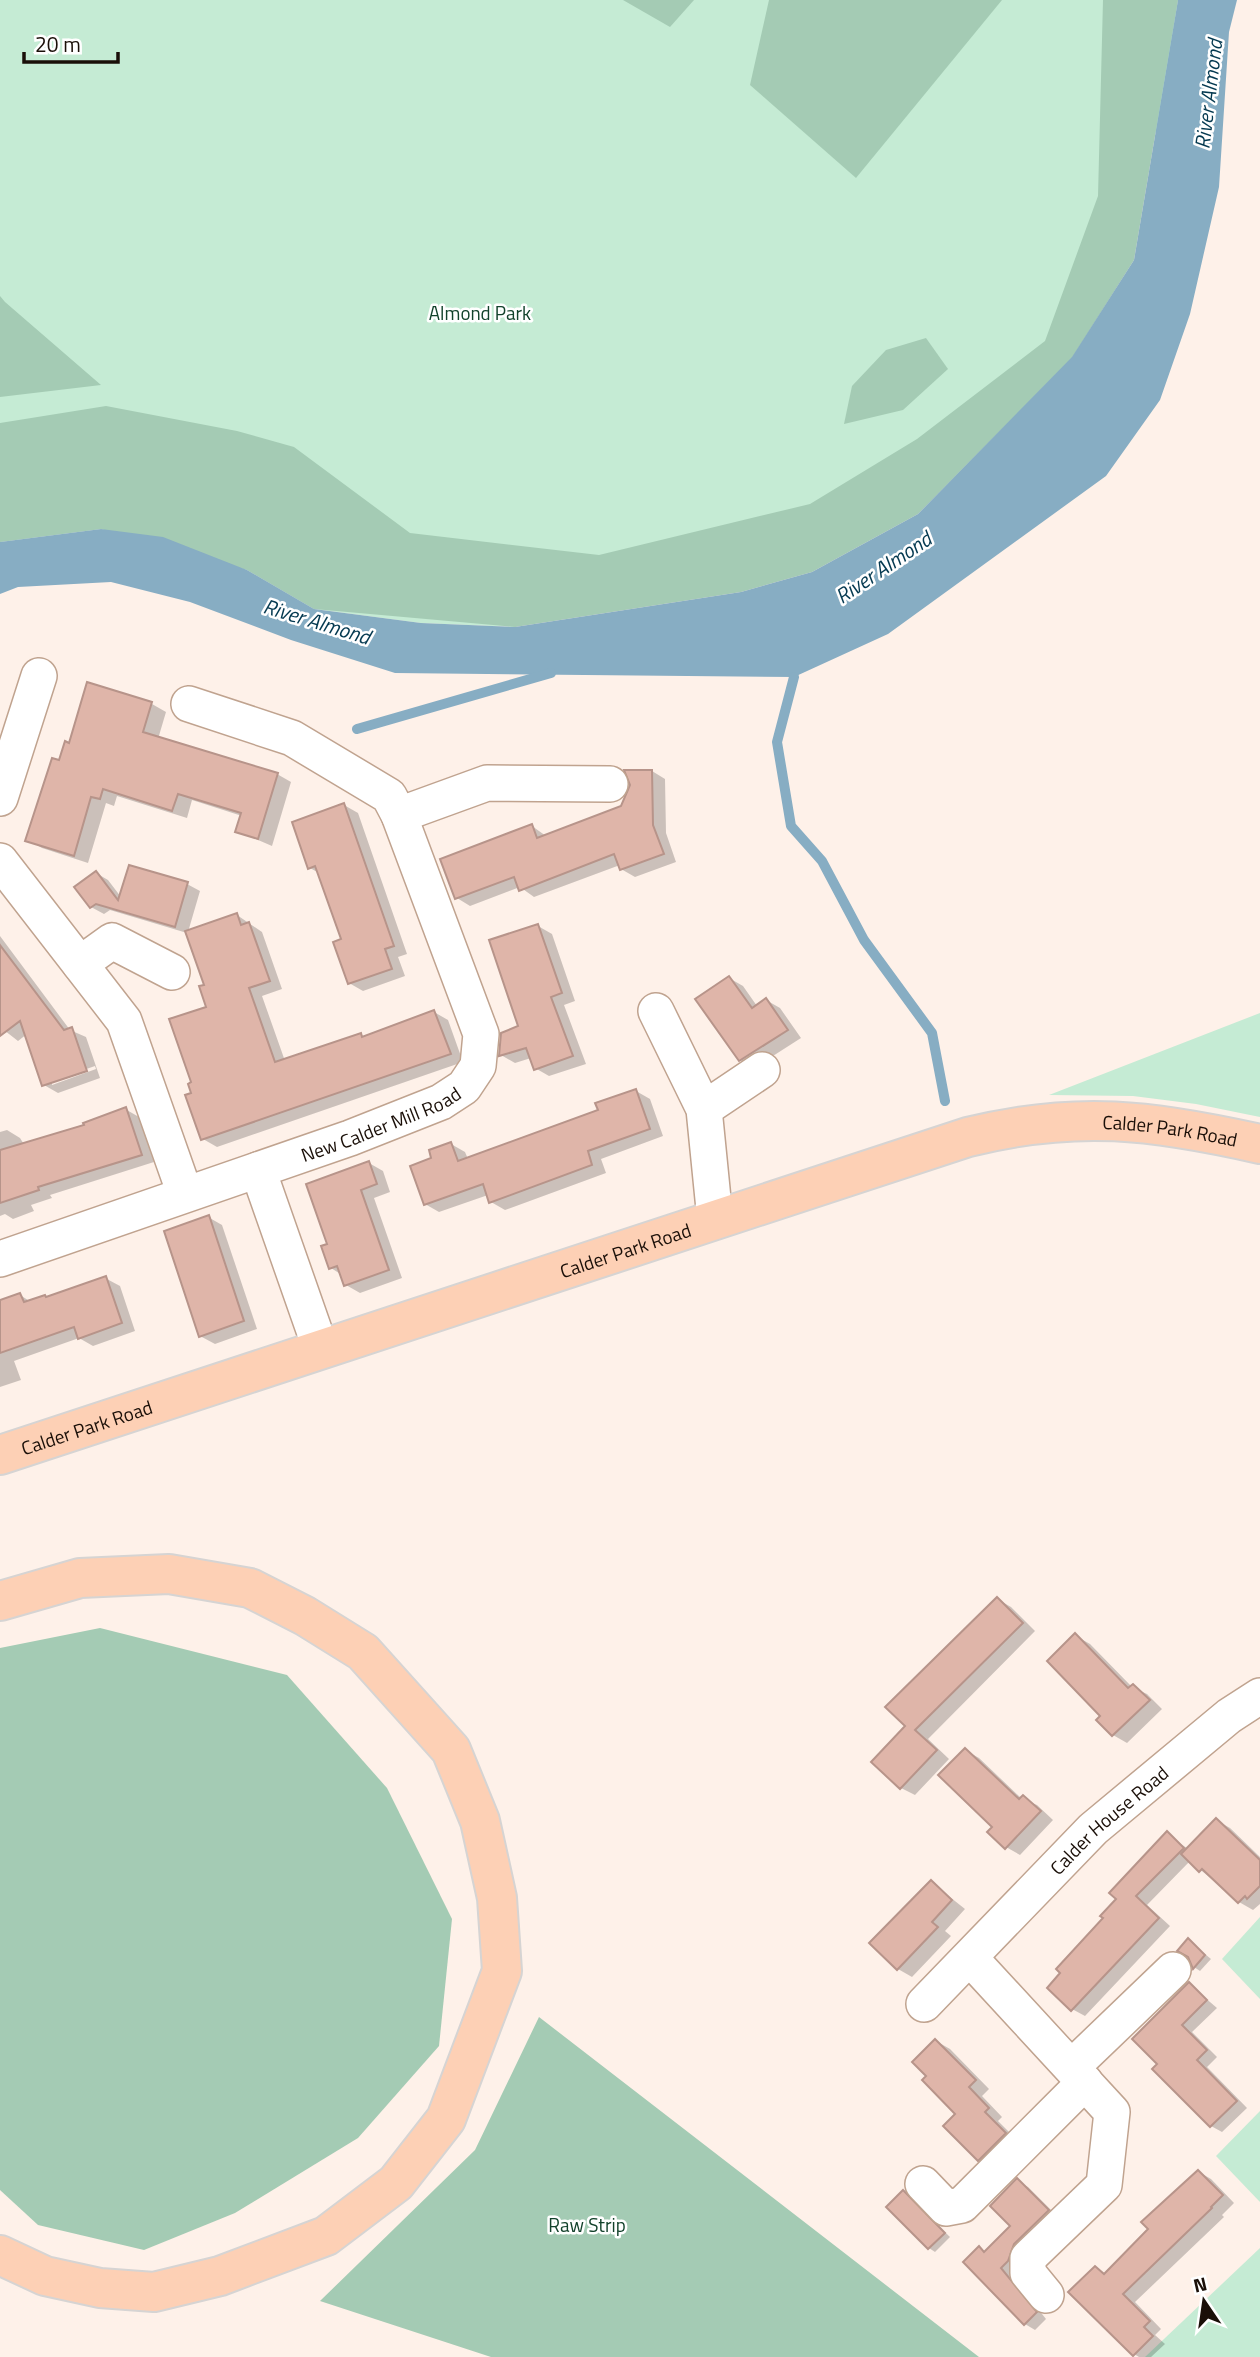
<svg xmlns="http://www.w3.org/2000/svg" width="1260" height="2357" font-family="'Titillium Web',sans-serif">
	<rect width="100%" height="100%" fill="#fef1e9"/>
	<g fill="#c5ebd4">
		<polygon points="0,0 1178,0 1159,126 1007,425 515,627 421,623 314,609 247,570 101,529 0,542"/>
		<polygon points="1260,1013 1260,1117 1196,1104 1133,1096 1049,1095"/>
		<polygon points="1260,1917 1260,1999 1222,1959"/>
		<polygon points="1260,2111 1260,2202 1216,2156"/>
		<polygon points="1260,2248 1260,2357 1145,2357"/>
	</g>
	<g fill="#a4cbb4">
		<polygon points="623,0 694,0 670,27"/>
		<polygon points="769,0 1002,0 856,178 750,85"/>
		<polygon points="1103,0 1178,0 1134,260 1072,358 918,514 812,572 741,592 515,627 314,609 247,570 101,529 0,542 0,423 106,406 237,431 294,447 410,533 599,555 810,504 917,439 1045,341 1098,196"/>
		<polygon points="0,296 5,302 101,385 0,397"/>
		<polygon points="926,338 948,369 903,410 844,424 852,386 886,350"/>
		<polygon points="100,1628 287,1675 387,1788 452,1919 439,2046 358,2138 235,2213 144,2250 38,2225 0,2190 0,1648"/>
		<polygon points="539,2017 979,2357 491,2357 320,2301 475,2150"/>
	</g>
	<polygon fill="#87adc3" points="1178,0 1237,0 1229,32 1219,187 1190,314 1160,400 1106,476 888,634 794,677 395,673 291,640 190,602 111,582 18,587 0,594 0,542 101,529 163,537 247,570 314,609 421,623 515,627 741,592 812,572 918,514 1072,357 1134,260"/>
	<g fill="#0003" fill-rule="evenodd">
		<polygon points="88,684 152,704 166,712 158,739 277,774 291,782 272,846 237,831 242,816 192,800 187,818 117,796 114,806 106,803 88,863 42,848 28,840 70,745"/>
		<polygon points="652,771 665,779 666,833 676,862 635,877 621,869 620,865 534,897 520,887 470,906 457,898 532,826 546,836 623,807"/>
		<polygon points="344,805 358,813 407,954 398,957 405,976 363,991 349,983 343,940 319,873 310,868"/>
		<polygon points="96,873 108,880 121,897 187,884 200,891 188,932 237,915 262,932 282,989 262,996 285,1061 361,1035 365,1037 434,1012 448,1020 463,1062 217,1147 203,1139 193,1094 208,1008 206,986 187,933 110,910 104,914 91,907"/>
		<polygon points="538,926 552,934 575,1001 564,1005 586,1064 549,1076 535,1068 531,1058 515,1063 501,1055 520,1027"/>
		<path d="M0,936L70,1030L86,1037L100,1078L58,1093L44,1085L27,1034L18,1041L0,1027ZM95,1066L96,1069L52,1085V1081Z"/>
		<polygon points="729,978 743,986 757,1006 766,1000 780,1008 801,1038 754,1068 740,1060"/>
		<polygon points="636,1091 650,1099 663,1136 601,1159 606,1173 505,1210 491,1202 488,1195 439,1212 425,1204 434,1159 451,1144 465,1152 468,1159 600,1111"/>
		<polygon points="125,1109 139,1117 154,1162 50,1195 52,1198 31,1205 34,1211 13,1219 5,1214 0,1216 0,1132 7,1130 20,1138 25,1146"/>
		<polygon points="369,1163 383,1171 390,1192 374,1198 402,1278 360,1293 346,1285 342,1275 331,1268 329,1245"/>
		<polygon points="208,1217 222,1225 257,1329 215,1344 200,1336"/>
		<polygon points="105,1278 120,1286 135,1331 93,1346 79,1338 14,1361 21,1380 0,1387 0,1302 20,1295 31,1302"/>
		<polygon points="997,1599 1011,1607 1035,1631 928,1739 949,1759 915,1795 901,1788 907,1726"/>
		<polygon points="1076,1636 1090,1644 1132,1687 1147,1694 1162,1709 1127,1743 1113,1735 1102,1716"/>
		<polygon points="965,1750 979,1758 1022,1799 1037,1805 1053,1820 1020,1855 1006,1847 995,1827"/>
		<polygon points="1216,1820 1230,1828 1260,1857 1260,1904 1253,1910 1239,1902 1190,1861 1147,1905 1170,1926 1085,2016 1072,2009 1105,1918 1167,1834 1188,1849"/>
		<polygon points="931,1882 965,1909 945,1931 951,1936 912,1977 898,1969"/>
		<polygon points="1188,1940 1211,1959 1200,1971 1194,1967"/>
		<polygon points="1189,1984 1217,2008 1192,2032 1217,2057 1207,2067 1247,2108 1222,2132 1211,2126 1154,2069 1160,2064"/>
		<polygon points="936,2041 950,2049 989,2089 982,2096 1002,2117 998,2121 1019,2142 993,2167 979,2159 957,2114 929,2076"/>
		<polygon points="1199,2172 1211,2179 1234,2203 1222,2215 1224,2217 1135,2302 1161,2329 1155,2335 1165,2344 1151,2357 1139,2357 1134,2354 1095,2268 1106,2274 1150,2229"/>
		<polygon points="1017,2181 1028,2187 1058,2217 1011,2275 1046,2319 1035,2330 1025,2324 980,2249 986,2252 1012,2226"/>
		<polygon points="903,2192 950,2237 935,2252 929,2248"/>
	</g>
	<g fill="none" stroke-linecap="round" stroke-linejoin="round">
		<g stroke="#87adc3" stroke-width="10">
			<polyline points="794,677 777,742 791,826 822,861 864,940 932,1033 945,1101"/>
			<polyline points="357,729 551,673"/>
		</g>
	</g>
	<g fill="#dfb5a9" stroke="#b7948a" stroke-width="2">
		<polygon points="87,682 152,702 143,732 278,773 258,839 235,832 241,813 178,794 172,811 103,789 100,799 91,797 74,856 25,841 52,758 59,760 65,741 69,743"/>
		<polygon points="624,770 652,770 653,825 664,854 620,870 614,854 519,891 514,877 455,899 440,859 532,824 537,838 621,806 630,785"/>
		<polygon points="344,803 394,946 385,949 392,969 348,984 333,942 341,939 315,866 308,869 292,822"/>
		<polygon points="129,865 188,882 175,927 96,904 90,908 74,887 96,871 118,900"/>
		<polygon points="237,913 241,925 249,922 270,981 249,988 275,1062 361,1033 362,1037 434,1010 451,1054 201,1140 185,1095 191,1093 188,1084 191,1082 169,1019 206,1007 199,986 204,985 185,931"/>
		<polygon points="538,924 562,993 551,997 573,1056 534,1070 526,1048 499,1056 501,1033 518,1026 489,940"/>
		<polygon points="0,945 64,1030 72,1027 87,1071 42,1086 20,1021 0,1036"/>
		<polygon points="729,976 752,1008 766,998 788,1030 739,1061 695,999"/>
		<polygon points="636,1089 650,1129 588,1151 592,1165 489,1203 483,1184 424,1205 410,1166 431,1158 429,1150 451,1142 458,1161 598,1110 595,1103"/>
		<polygon points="126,1107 142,1155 38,1187 39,1190 0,1203 0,1150 84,1125 83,1123"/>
		<polygon points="369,1161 377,1184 361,1190 389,1270 344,1286 337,1266 329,1269 321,1246 327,1244 306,1184"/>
		<polygon points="209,1215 244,1321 199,1337 164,1231"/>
		<polygon points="106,1276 122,1323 78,1339 74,1327 0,1353 0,1300 20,1293 24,1302 45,1295 46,1297"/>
		<polygon points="997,1597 1023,1623 915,1730 937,1750 900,1789 871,1762 905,1726 885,1707"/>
		<polygon points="1075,1633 1128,1688 1133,1684 1150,1700 1112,1736 1096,1720 1100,1716 1047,1661"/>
		<polygon points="965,1748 1019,1799 1023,1795 1041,1811 1005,1849 987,1832 992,1827 938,1775"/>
		<polygon points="1216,1818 1260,1860 1260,1886 1247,1899 1245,1896 1238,1903 1202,1869 1199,1872 1181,1854"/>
		<polygon points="1167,1831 1184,1848 1136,1896 1159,1918 1071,2011 1047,1988 1060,1973 1056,1969 1103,1918 1100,1916 1116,1899 1109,1893"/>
		<polygon points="931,1880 952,1900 932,1922 938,1927 897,1970 869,1943"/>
		<polygon points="1188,1938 1205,1955 1193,1969 1188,1957 1177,1951"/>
		<polygon points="1189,1982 1207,2000 1182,2025 1207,2050 1197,2060 1237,2101 1210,2127 1152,2069 1157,2064 1132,2039"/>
		<polygon points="935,2039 976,2080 969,2087 989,2108 985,2112 1006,2133 978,2161 943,2126 955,2114 922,2080 926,2076 912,2062"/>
		<polygon points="1198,2170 1223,2195 1211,2207 1212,2208 1123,2294 1150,2321 1144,2327 1153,2336 1133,2356 1068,2292 1095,2266 1104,2274 1148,2229 1141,2222"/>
		<polygon points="1017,2178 1049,2210 1014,2244 1008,2261 1001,2268 1037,2312 1024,2325 963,2262 979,2246 984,2252 1010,2226 990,2206"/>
		<polygon points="903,2190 945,2233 928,2249 886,2207"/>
	</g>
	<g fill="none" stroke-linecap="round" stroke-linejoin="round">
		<defs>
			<g id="minor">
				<polyline points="0,798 39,676"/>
				<polyline points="399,815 487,783 610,784"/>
				<polyline points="0,861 124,1021 185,1194"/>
				<polyline points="80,964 112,941 172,972"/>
				<polyline points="656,1011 704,1109 715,1219"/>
				<polyline points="704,1109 762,1070"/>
				<polyline points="258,1170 320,1347"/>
				<path id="s1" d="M0,1259L350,1138L441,1102L464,1087L478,1066L481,1034L399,815L389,796L292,738L189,704"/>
				<polyline points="970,1958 1112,2112 1104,2185 1028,2258 1028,2273 1046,2295"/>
				<path id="s2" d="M924,2004L1093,1829L1229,1716L1260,1696"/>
				<polyline points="1072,2067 1173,1970"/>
				<polyline points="923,2184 946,2208 962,2205 1085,2082"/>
			</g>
			<g id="major">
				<path id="s3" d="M0,1455L968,1137C1077,1110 1153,1120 1260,1144"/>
				<polyline points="0,1601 80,1578 169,1574 250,1588 305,1616 363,1652 451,1750 480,1821 497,1898 502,1971 446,2119 396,2183 326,2236 220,2276 154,2292 100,2288 45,2276 0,2255"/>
			</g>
		</defs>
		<use href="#minor" stroke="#c0a38f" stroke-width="38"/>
		<use href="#major" stroke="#d6d4d3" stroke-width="42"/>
		<use href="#minor" stroke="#fff" stroke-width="35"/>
		<use href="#major" stroke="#fdd0b5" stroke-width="38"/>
	</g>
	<g text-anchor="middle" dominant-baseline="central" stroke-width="5" stroke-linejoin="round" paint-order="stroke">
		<g font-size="19" fill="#12422b" stroke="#fff">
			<text x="480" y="312">Almond Park</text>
			<text x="587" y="2224">Raw Strip</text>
		</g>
		<g font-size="19" fill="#1a0f08" stroke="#fff">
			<text stroke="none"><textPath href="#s1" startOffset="404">New Calder Mill Road</textPath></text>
			<text stroke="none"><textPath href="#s3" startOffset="1223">Calder Park Road</textPath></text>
			<text stroke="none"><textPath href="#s3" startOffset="658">Calder Park Road</textPath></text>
			<text stroke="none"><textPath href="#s3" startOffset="91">Calder Park Road</textPath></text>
			<text stroke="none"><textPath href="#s2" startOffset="261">Calder House Road</textPath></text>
		</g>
		<g font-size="21" font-style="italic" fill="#043950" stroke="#fff">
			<text transform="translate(1208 94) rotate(-83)">River Almond</text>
			<text transform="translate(883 567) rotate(-34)">River Almond</text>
			<text transform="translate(317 621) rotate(17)">River Almond</text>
		</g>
	</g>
	<g transform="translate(1204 2301) rotate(347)" stroke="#ffffff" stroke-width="5" paint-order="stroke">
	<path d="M0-5L12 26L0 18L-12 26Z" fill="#1a0f08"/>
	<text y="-10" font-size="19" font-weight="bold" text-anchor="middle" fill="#1a0f08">N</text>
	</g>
	<path d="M24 52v10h94v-10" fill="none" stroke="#1a0f08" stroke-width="3.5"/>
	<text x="35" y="52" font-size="21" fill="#1a0f08" stroke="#ffffff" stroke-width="5" paint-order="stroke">20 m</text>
</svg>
